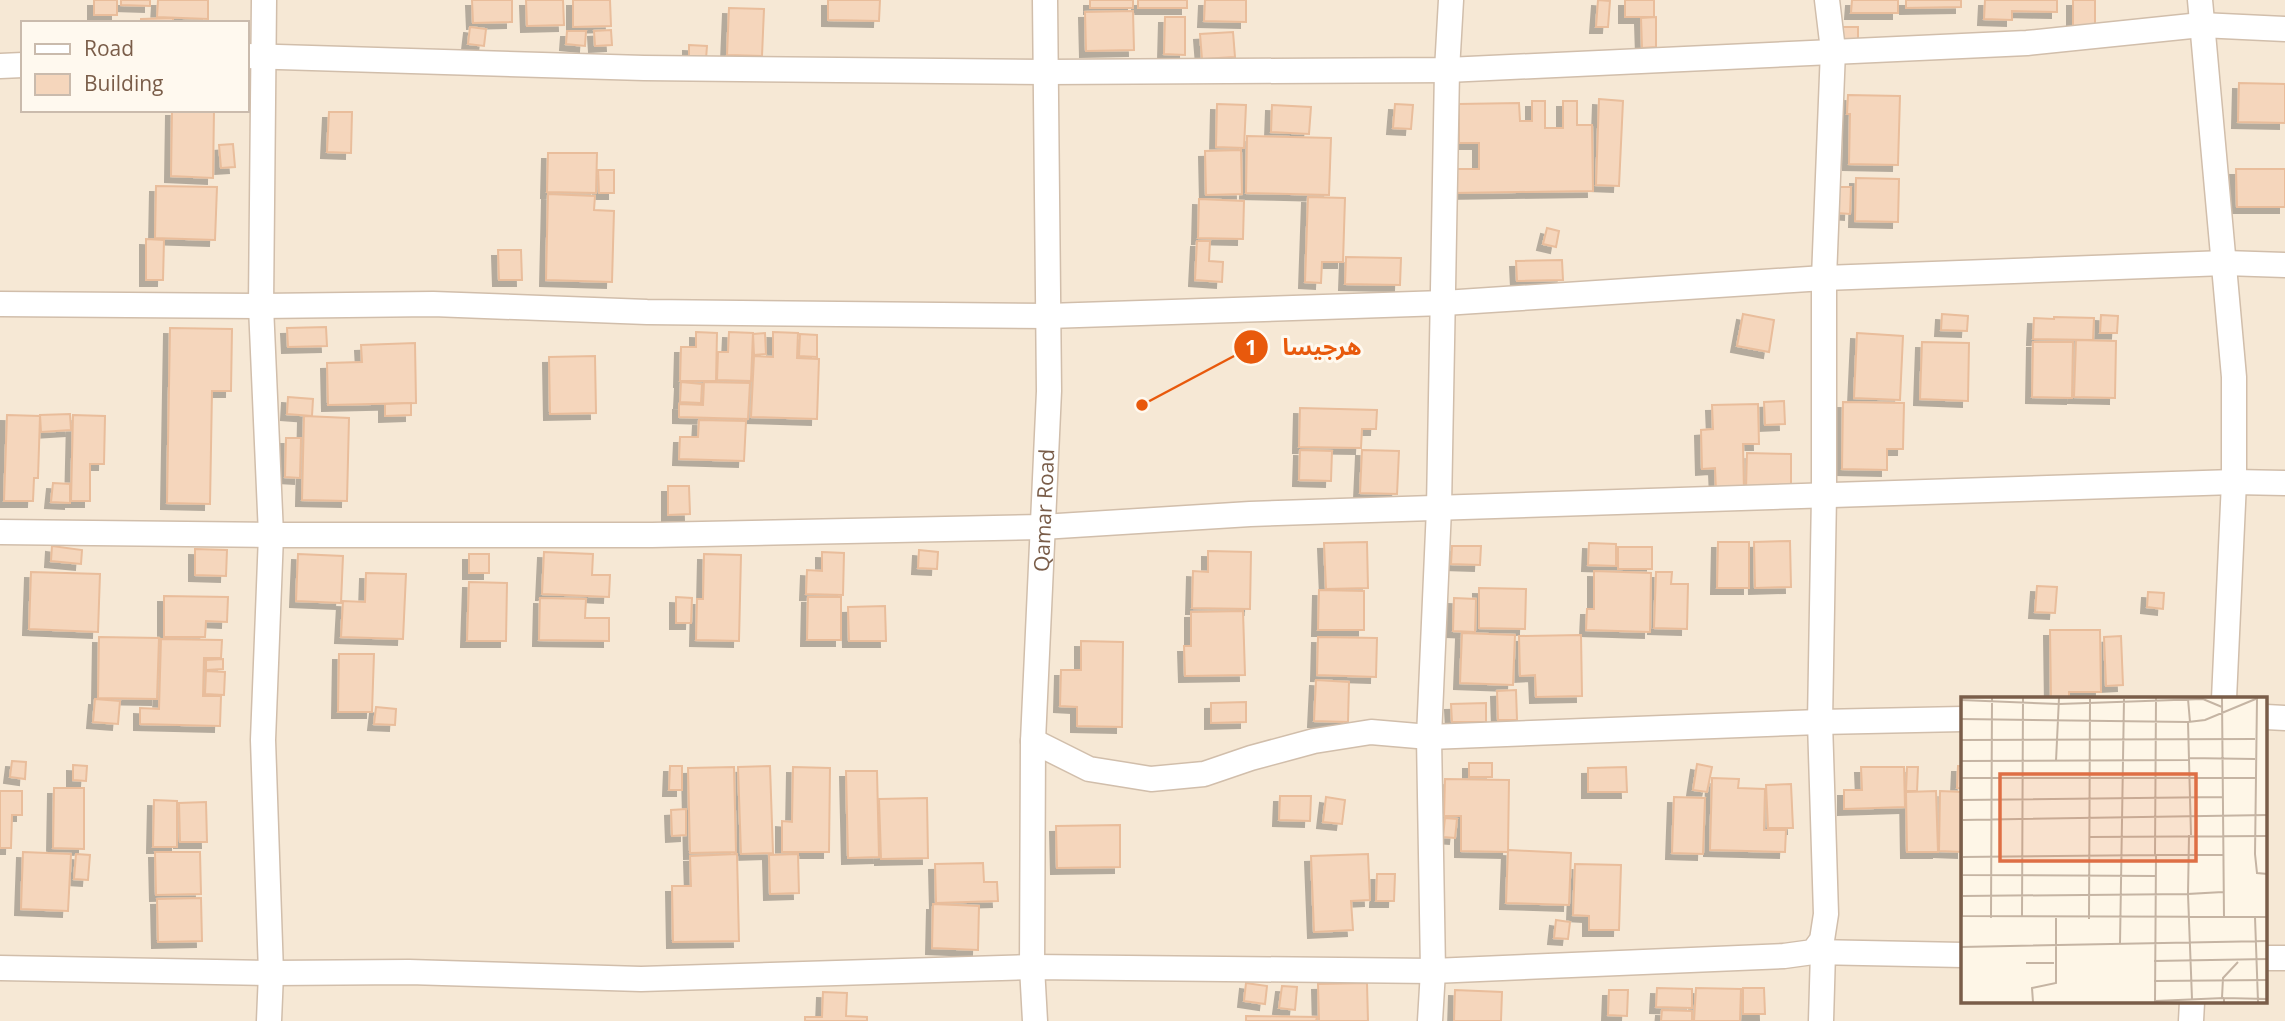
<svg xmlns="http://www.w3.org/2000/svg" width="2285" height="1021" font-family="'Open Sans','Noto Sans Arabic',sans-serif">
	<defs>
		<filter id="shadow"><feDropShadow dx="-6" dy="6" stdDeviation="0" flood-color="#0004"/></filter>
	</defs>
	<rect width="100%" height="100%" fill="#fef6e7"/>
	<path fill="#f6e8d5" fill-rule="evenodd" d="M0,0H2285V1021H0ZM23,23H247V110H23ZM1963,699H2266V1002H1963Z"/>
	<g fill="#f5d6bc" stroke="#e9bd9b" stroke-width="2" filter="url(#shadow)">
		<rect x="94" y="0" width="23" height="15"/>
		<polygon points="121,0 150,0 150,6 121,5"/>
		<polygon points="158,0 208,0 208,19 157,17"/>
		<polygon points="472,0 512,0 512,22 473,23"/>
		<polygon points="526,0 563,0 564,25 527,26"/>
		<polygon points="573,0 610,0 611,26 573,27"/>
		<polygon points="828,0 880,0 879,21 828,20"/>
		<rect x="1090" y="0" width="43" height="8"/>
		<rect x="1138" y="0" width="49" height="8"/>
		<polygon points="1205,0 1246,0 1246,22 1204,21"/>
		<polygon points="1598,0 1610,1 1608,27 1596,27"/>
		<rect x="1625" y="0" width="29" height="17"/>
		<polygon points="1852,0 1898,0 1898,13 1851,13"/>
		<polygon points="1906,0 1961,0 1961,7 1906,8"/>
		<polygon points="1985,0 2057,0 2057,12 2012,11 2012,20 1984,19"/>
		<rect x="2073" y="0" width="22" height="36"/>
		<polygon points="729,8 764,9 762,56 727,55"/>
		<polygon points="1133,11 1134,50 1086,51 1085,12"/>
		<polygon points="1165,17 1185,17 1185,55 1164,54"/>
		<polygon points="1656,17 1656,47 1642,48 1641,18"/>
		<polygon points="173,18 173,23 141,23 141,19"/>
		<polygon points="470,27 486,29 484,46 468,44"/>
		<rect x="1836" y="27" width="22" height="15"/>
		<polygon points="611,30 612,45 595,46 594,31"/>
		<polygon points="567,31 586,31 585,46 566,44"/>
		<polygon points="1233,32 1235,57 1202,59 1200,34"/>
		<polygon points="689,45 707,46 706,59 689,59"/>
		<polygon points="2239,83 2285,84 2285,123 2238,122"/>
		<polygon points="1848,95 1900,96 1898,165 1849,164 1850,114 1847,114"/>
		<polygon points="1599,99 1623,101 1619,186 1596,185"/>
		<polygon points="1532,101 1545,101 1545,128 1563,128 1563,101 1577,101 1577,125 1592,125 1593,191 1453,193 1453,169 1479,169 1479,143 1459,143 1459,104 1519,103 1520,121 1532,121"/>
		<polygon points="1217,104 1246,105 1244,148 1216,147"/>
		<polygon points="1395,104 1413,105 1411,129 1393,128"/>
		<polygon points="1272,105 1311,107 1309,134 1271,132"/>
		<polygon points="172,110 214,110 213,178 171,176"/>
		<polygon points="329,112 352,112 351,153 327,152"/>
		<polygon points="1247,136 1331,138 1329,195 1246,193"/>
		<polygon points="233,144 235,167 221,168 219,145"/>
		<polygon points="1241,150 1242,194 1206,195 1205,151"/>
		<polygon points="548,153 597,153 596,193 547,192"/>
		<polygon points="2236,169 2285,169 2285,207 2237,207"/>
		<polygon points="598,170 614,170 614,193 599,193"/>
		<polygon points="1856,178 1899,179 1898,222 1855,221"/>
		<polygon points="156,186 217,187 215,240 155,238"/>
		<polygon points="1837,187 1851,187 1850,214 1837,213"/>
		<polygon points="548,194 595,196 594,210 614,211 612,282 546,280"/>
		<polygon points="1308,197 1345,198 1343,262 1322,262 1321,283 1305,282"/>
		<polygon points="1199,199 1244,201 1243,239 1198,238"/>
		<polygon points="1547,228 1559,231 1556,247 1543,244"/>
		<polygon points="146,239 164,240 163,280 146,280"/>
		<polygon points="1197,241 1210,241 1209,261 1223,262 1222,282 1195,280"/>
		<polygon points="498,250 521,250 522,280 499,280"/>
		<polygon points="1346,257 1401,258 1400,285 1345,284"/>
		<polygon points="1562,260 1563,280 1517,281 1516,261"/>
		<polygon points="1743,314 1774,320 1769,352 1737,346"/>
		<polygon points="1942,314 1968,316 1967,331 1941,330"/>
		<polygon points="2101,315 2118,316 2117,333 2100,333"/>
		<polygon points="2054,317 2094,318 2093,340 2033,339 2034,318 2054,319"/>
		<polygon points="326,327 327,346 288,347 287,328"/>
		<polygon points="170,328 232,329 231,391 212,391 210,504 167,503"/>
		<polygon points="696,332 717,333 716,381 680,381 681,347 696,347"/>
		<polygon points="729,332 753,333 751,381 717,380 718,352 728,352"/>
		<polygon points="773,332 798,333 797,358 819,359 817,419 751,417 754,356 773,357"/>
		<polygon points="765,333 766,354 754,355 753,334"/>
		<polygon points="1857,333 1903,336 1900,400 1854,398"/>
		<polygon points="800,334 817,335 817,357 799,356"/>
		<polygon points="2076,340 2116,341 2115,398 2074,397"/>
		<polygon points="1922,342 1969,343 1968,401 1920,399"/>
		<polygon points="2033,342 2073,342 2072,398 2032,397"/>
		<polygon points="415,343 416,403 328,405 327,363 362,362 361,345"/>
		<polygon points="595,356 596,413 550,414 549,357"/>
		<polygon points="681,382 702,384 701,403 680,402"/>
		<polygon points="704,382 750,383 748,419 679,417 679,404 703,405"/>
		<polygon points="288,397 313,399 312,416 287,414"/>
		<polygon points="1784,401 1785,424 1765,425 1764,402"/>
		<polygon points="1843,402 1904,403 1903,449 1887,449 1887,470 1842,469"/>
		<polygon points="411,403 411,415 385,416 385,404"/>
		<polygon points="1758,404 1759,444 1743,444 1744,491 1716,491 1715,468 1702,469 1701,430 1713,429 1712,405"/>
		<polygon points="1300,408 1377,410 1376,429 1362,429 1361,448 1299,447"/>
		<polygon points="70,414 71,430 41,432 40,415"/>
		<polygon points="7,415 40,416 38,478 34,478 33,501 4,501"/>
		<polygon points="73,415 105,416 104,464 90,464 90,501 71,501"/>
		<polygon points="304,416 349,418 347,501 302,500"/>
		<polygon points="699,420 746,421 744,461 679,459 680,437 698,437"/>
		<polygon points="286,438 301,438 300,478 285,477"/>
		<polygon points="1300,450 1332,451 1331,481 1299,480"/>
		<polygon points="1362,450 1399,451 1397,494 1360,493"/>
		<polygon points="1747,453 1791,454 1791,490 1746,489"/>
		<polygon points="53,483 70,484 70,503 51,502"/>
		<polygon points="668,486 689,486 690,514 668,515"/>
		<polygon points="1790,541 1791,587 1755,588 1754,542"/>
		<polygon points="1367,542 1368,588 1326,589 1324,543"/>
		<polygon points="1718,542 1749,542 1749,588 1717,588"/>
		<polygon points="1589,543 1616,544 1616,566 1588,565"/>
		<polygon points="52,546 82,550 81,564 51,561"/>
		<polygon points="1452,546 1481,546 1480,565 1451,564"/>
		<rect x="1618" y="547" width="34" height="22"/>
		<polygon points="195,549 227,550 226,576 195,575"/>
		<polygon points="919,550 938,552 937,569 918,568"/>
		<polygon points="1208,551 1251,552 1250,609 1192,608 1193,571 1208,572"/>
		<polygon points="544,552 593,554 592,575 610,575 609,597 542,594"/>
		<polygon points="822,552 844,553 843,595 806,594 807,570 822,571"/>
		<polygon points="298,554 343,556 341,603 296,601"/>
		<rect x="469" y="554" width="20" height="19"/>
		<polygon points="704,554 741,555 739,641 696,640 697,599 703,599"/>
		<polygon points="1594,571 1651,573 1650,632 1586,630 1587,609 1594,609"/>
		<polygon points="31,572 100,574 98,632 29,629"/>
		<polygon points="1656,572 1672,572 1671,584 1688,584 1687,629 1654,628"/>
		<polygon points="366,573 406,574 403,639 341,637 343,601 365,602"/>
		<polygon points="469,582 507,583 506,641 467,641"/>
		<polygon points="2037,586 2057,587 2055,613 2035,612"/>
		<polygon points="1479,588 1526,589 1525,629 1479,628"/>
		<polygon points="1319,590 1364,591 1364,630 1318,630"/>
		<polygon points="2148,592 2164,593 2163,609 2147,607"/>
		<polygon points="164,596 228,597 227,622 206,621 205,637 164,637"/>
		<polygon points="676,597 692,598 691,623 676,623"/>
		<polygon points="808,597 841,597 841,640 807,640"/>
		<polygon points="540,598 586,599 585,618 609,618 609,641 539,640"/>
		<polygon points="1454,598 1476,599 1475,632 1453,631"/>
		<polygon points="885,606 886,641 849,641 848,607"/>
		<polygon points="1243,611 1245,675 1185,676 1184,646 1191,646 1191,612"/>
		<polygon points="2050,630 2100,630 2101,692 2069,692 2069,699 2051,699"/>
		<polygon points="1462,633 1515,635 1513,685 1460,683"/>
		<polygon points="1581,635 1582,696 1536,697 1535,675 1520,676 1519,636"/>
		<polygon points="2121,636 2123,685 2106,686 2104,637"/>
		<polygon points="99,637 159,638 157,699 98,698"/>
		<polygon points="1318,637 1377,638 1376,677 1317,675"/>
		<polygon points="161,639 222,640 221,658 204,658 203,696 221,696 220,726 140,724 140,708 159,709"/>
		<polygon points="1081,641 1123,642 1122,727 1077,726 1077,707 1060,706 1061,670 1081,670"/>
		<polygon points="339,654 374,654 372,712 338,712"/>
		<polygon points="223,659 223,669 206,670 206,660"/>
		<polygon points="206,671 225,672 224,695 205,694"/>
		<polygon points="1316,680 1349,682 1348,722 1314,721"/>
		<polygon points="1516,690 1517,720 1498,720 1497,691"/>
		<polygon points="95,699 120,701 118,724 93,722"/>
		<polygon points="1246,702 1246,722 1211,723 1211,703"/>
		<polygon points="1486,703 1486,722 1452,722 1451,704"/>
		<polygon points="376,707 396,709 395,725 374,724"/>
		<polygon points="12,761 26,762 25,779 10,777"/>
		<rect x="1469" y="763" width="23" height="14"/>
		<polygon points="1697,764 1712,767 1707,792 1693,790"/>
		<polygon points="73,765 87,766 86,781 73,780"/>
		<polygon points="670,766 682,766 682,790 669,790"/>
		<polygon points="770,766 773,853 741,854 738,767"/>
		<polygon points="1958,766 1963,766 1963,789 1957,788"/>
		<polygon points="734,767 736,852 690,853 688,768"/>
		<polygon points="793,767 830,768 829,852 782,852 782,821 792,822"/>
		<polygon points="1626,767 1627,792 1588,792 1588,768"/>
		<polygon points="1861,767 1904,767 1905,807 1844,809 1844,790 1862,790"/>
		<polygon points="1907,767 1918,767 1917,791 1906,791"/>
		<polygon points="846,771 877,771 879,857 848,858"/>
		<polygon points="1712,778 1739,779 1738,788 1765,789 1764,830 1786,830 1785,852 1710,850"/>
		<polygon points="1445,779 1509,780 1508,852 1461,851 1461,816 1444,816"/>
		<polygon points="1791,784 1793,828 1768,828 1766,785"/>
		<polygon points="54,788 84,788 84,849 53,848"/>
		<polygon points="0,791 22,791 22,815 12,815 11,848 0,848"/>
		<polygon points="1936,791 1938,852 1907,852 1906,792"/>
		<polygon points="1940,791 1963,792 1963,852 1939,851"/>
		<polygon points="1280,796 1311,796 1310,821 1279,820"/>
		<polygon points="1326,797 1345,800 1342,824 1323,822"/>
		<polygon points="1674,797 1705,798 1703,854 1672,853"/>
		<polygon points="927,798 928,858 881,859 879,799"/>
		<polygon points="154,800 177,801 177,847 153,847"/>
		<polygon points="206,802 207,842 180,842 179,803"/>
		<polygon points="686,809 686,835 672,836 671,810"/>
		<polygon points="1445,818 1457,819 1455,838 1443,837"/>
		<polygon points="1120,825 1120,867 1057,868 1056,826"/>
		<polygon points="1508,850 1571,853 1569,905 1506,903"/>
		<polygon points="23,852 71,854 68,911 21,909"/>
		<polygon points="155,852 200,852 201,894 156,895"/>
		<polygon points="76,854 90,855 88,880 74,879"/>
		<polygon points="737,854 739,941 673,942 672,886 691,886 690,856"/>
		<polygon points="798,854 799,893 770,894 769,855"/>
		<polygon points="1368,854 1370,900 1351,901 1353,930 1314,932 1311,856"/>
		<polygon points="983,863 984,882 997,882 998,901 936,903 935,864"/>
		<polygon points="1575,864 1621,865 1619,930 1589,930 1589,916 1573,915"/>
		<polygon points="1377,874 1395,874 1394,901 1376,901"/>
		<polygon points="201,898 202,941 158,942 157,899"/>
		<polygon points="933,904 979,906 978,950 932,948"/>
		<polygon points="1556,920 1570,922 1568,939 1554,938"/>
		<polygon points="1246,983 1267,986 1265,1004 1244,1001"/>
		<polygon points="1367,983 1368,1021 1319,1021 1318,984"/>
		<polygon points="1282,986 1297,987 1295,1010 1279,1008"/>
		<polygon points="1657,988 1692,989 1692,1008 1656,1007"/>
		<polygon points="1696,988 1741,989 1740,1021 1694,1021"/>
		<polygon points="1743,988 1764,988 1765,1014 1743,1014"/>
		<polygon points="1455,990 1502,992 1501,1021 1454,1021"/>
		<polygon points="1609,990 1628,990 1627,1016 1608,1015"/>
		<polygon points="823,992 847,993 846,1016 867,1017 867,1021 805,1021 805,1017 822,1017"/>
		<polygon points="1662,1010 1692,1011 1692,1021 1661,1021"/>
		<polygon points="1246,1016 1317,1017 1316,1021 1246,1021"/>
	</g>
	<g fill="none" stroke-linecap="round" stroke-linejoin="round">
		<defs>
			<g id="street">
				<polyline points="264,0 261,306 271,535 263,740 271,973 269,1021"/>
				<polyline points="2200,0 2234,377 2234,482 2224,699"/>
				<polyline points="247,56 644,68 1046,72 1447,70 2027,43 2201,25 2285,29"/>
				<polyline points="0,66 23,65"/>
				<polyline points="0,304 261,306 433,304 647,312 1048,316 1444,303 1824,278 2225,263 2285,265"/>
				<polyline points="0,532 271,535 652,535 1042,527 1250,514 2234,482 2285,483"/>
				<polyline points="2266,717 2285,718"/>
				<polyline points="1033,741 1089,769 1151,779 1204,774 1251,758 1314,741 1371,732 1429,737 1820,722 1963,719"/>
				<polyline points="1813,952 1963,955"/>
				<polyline points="2266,958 2285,958"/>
				<polyline points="0,968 271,973 409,972 641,979 1032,967 1433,971 1784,956 1813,952 1822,940 1826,914 1820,722 1824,495 1824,278 1833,50 1827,0"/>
				<path id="s1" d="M1035,1021L1032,967L1033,741L1049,391L1045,0"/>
				<polyline points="1430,1021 1433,971 1429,737 1439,508 1447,70 1451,0"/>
				<polyline points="1821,1021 1823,952"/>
				<polyline points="2191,1021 2192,1002"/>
			</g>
		</defs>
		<use href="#street" stroke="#d1beab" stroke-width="27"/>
		<use href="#street" stroke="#fff" stroke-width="24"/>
	</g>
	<g text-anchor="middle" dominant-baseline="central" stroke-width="6" stroke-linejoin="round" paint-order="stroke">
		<g font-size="21" fill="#7a5d49" stroke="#fff9ef">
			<text stroke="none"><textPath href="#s1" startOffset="511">Qamar Road</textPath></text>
		</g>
	</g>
	<g transform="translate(1961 697)">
		<rect width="306" height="306" fill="#fef6e7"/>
		<path fill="none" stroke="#c5b4a3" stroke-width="2" d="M261,1L263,220M227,2L229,25M296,2L294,157L296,176L307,177M0,3L98,7L242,2L261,10M0,22L227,25L244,23L297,1M227,25L230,138M0,43L294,42M227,61L294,62M0,64L227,63M95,64L98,1M0,81H294M0,103L261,100M2,123L307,118M128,140L307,139M195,158H262M1,160L194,158L195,1M0,178L195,179M2,199L227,197L228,138M0,219L307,220M1,219V103M61,219L62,1M294,220L297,305M30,221L31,1M128,222L129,2M159,247L163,2M0,250L307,244M193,264L307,262M65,266H93M193,284L307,283M261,301L262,281L277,265M231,302L227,197L262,195M194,304L263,301M72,305L71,291L95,286V221M194,305L195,158M263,305V301L307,302"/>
		<path fill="#de6f45" fill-opacity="0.15" stroke="#de6f45" stroke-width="3.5" d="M39,77H235V164H39Z"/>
		<rect width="306" height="306" fill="none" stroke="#7a5d49" stroke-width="3.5"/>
	</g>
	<path fill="none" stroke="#e8590c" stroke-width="2.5" d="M1142 405L1251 347"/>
	<g fill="#e8590c" stroke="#fff9ef" stroke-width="2.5">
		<circle cx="1142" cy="405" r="7"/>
		<circle cx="1251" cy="347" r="18"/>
	</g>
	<g font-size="21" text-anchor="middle" font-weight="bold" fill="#fff">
		<text x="1251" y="355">1</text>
	</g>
	<g font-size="23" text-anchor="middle" font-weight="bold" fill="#e8590c" stroke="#fff9ef" stroke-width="6" stroke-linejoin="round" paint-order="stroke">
		<text x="1322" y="355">هرجيسا</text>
	</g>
	<rect x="21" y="21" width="228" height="91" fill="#fff9ef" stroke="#cabbad" stroke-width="2"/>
	<rect x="35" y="44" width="35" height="10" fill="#ffffff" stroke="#cabbad" stroke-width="2"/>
	<text x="84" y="56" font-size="21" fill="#7a5d49">Road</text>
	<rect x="35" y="74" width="35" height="21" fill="#f5d6bc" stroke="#cabbad" stroke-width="2"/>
	<text x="84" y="91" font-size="21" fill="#7a5d49">Building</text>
</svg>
